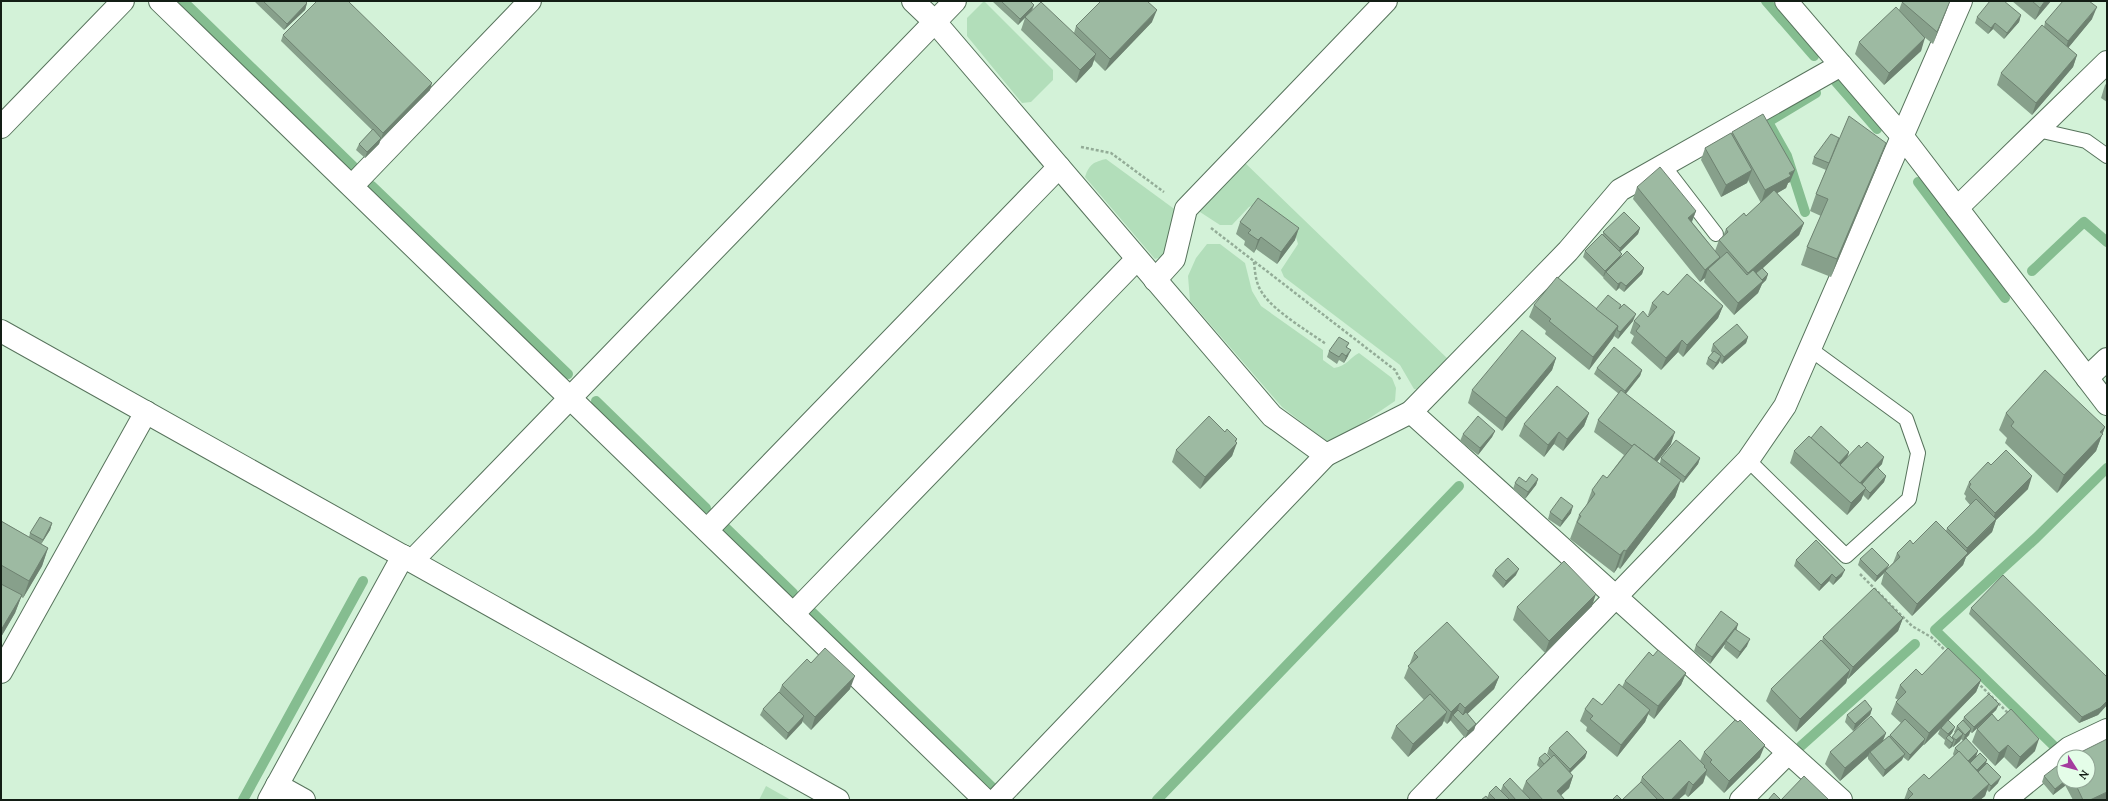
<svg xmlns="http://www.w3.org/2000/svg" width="2108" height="801" font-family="Lora,serif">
	<rect width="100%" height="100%" fill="#d3f2d8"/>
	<g fill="#b2deba">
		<polygon points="984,1 1053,70 1053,80 1031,102 1022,103 967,36 967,18"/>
		<path d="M1106,159L1177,211L1167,255L1155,259L1085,177C1089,164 1094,162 1106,159Z"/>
		<polygon points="1241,159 1450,361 1422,390 1414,389 1400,365 1284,277 1281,270 1298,244 1296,237 1255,205 1249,207 1232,225 1220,225 1200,212 1199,206"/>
		<path d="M1207,244H1220L1245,263L1252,291L1261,306L1323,350V360L1334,368C1347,366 1349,358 1359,353L1392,378L1396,388L1395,401L1342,437L1326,441L1282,407L1190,301L1188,276L1196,258Z"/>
		<polygon points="766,786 791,800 759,800"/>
	</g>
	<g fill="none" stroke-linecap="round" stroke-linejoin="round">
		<g stroke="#85bd90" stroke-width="10">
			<polyline points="183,1 353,166"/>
			<polyline points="1766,1 1814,56"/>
			<polyline points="1836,82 1877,129"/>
			<polyline points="1918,182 2005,298"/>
			<polyline points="372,186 568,374"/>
			<polyline points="1805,212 1787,156 1768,122 1816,93"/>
			<polyline points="2032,271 2084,222 2107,242"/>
			<polyline points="596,401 706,508"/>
			<polyline points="724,526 793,593"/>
			<polyline points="811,611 992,787"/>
			<polyline points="1801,746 1915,644"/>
			<polyline points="2054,746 1935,630 2036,538 2107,468"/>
			<polyline points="243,800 363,581"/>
			<polyline points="1157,800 1459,486"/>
		</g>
		<defs>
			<g id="service">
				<polyline points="2038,130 2086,141 2107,156"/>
				<polyline points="1663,165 1716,234"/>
				<polyline points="1748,460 1846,556 1909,499 1918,453 1906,419 1810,349"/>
			</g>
			<g id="minor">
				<polyline points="160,1 985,800"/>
				<polyline points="913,1 935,22 1272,416 1326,455 1411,412 1568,251 1620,190 1841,65"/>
				<polyline points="1786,1 1902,136 2107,404"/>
				<polyline points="1,127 123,1"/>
				<polyline points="352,186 530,1"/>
				<polyline points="1957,208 2107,62"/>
				<polyline points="1155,280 1174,259 1186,209 1386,1"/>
				<polyline points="2087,378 2107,359"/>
				<polyline points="1411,412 1841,800"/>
				<polyline points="707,530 1059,167"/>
				<polyline points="412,561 955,1"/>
				<polyline points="793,614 1137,259"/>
				<polyline points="1,672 146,412"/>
				<polyline points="277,785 304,800"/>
				<polyline points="269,800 403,556"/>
				<polyline points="996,800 1326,455"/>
				<polyline points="1419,800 1748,460 1785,406 1961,1"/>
				<polyline points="1741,800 1788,753"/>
				<polyline points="2005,800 2069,748 2107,730"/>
			</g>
			<polyline id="tertiary" points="1,331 838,800"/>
		</defs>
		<use href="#service" stroke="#57735c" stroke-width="16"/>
		<use href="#minor" stroke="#57735c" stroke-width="24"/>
		<use href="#tertiary" stroke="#57735c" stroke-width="24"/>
		<g stroke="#93ac97" stroke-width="2.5" stroke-dasharray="3 2" stroke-linecap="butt">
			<polyline points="1081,147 1111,153 1164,192"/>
			<polyline points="1211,228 1395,370 1401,381"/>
			<path d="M1254,262C1255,273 1256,285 1263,294C1274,311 1309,332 1326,344"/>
			<polyline points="1860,574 1912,626 1931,637 1947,652"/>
			<polyline points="1977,682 2009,714"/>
		</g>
		<use href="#service" stroke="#fff" stroke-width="14"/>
		<use href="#minor" stroke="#fff" stroke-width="22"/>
		<use href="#tertiary" stroke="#fff" stroke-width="22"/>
	</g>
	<g fill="#87a08b">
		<polygon points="254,1 305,1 307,3 305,10 284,30"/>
		<polygon points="992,1 1030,1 1034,5 1032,11 1074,33 1076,26 1152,22 1105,71 1094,60 1092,66 1076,83 1021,30 1025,18 1018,25"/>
		<polygon points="1950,1 1933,44 1923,36 1921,51 1884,85 1855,54 1859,42 1899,10 1902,2"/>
		<polygon points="2012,1 2051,1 2035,20"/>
		<polygon points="2021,15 2019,22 2004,39 1993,29 1988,34 1975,23 1977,17"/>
		<polygon points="2092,19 2068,48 2077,55 2073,67 2032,115 1997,85 2001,73 2044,27 2045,22"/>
		<polygon points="283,35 430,90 381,139 379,144 365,158 356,150 359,144 372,130 281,41"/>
		<polygon points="2107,83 2107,102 2101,98 2105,85"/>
		<polygon points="1732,132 1790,182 1788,183 1786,188 1777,193 1804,223 1799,235 1763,268 1768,274 1766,280 1762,284 1758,293 1734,315 1704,282 1705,278 1700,282 1633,199 1637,187 1696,211 1692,222 1715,251 1719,240 1723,236 1726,229 1746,216 1761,203 1748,180 1747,183 1721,197 1701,160 1705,148 1731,134"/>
		<polygon points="1814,157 1880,160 1831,277 1801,265 1807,247 1821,216 1810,211 1816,194 1826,170 1812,164"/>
		<polygon points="1240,222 1295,240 1277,264 1256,249 1254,253 1244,245 1245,241 1236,234"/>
		<polygon points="1640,228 1638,234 1620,252 1620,258 1644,268 1642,274 1624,292 1619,288 1616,291 1603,278 1604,276 1603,277 1583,257 1585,251 1603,234 1603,232"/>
		<polygon points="1668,295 1723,306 1718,318 1683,357 1678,352 1661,370 1631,343 1634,336 1630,333 1634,321 1649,316 1648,315 1652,303"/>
		<polygon points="1534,305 1596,309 1620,308 1633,321 1618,339 1614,336 1613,338 1589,370 1545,334 1546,331 1529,317"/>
		<polygon points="1748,337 1746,343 1722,364 1719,361 1713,370 1706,364 1708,358 1712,353 1711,351 1713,344"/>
		<polygon points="1349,343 1347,347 1348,356 1344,363 1339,360 1337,364 1327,357 1329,351"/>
		<polygon points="1556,358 1552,370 1502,431 1468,403 1472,390"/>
		<polygon points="1597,368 1642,370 1640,376 1626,394 1671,444 1657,462 1660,463 1661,458 1700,458 1698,464 1683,483 1680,481 1675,497 1620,569 1618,567 1614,573 1570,539 1579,515 1586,506 1592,490 1607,478 1624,455 1594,432 1598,420 1619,394 1594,374"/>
		<polygon points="1589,413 1584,426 1563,451 1554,444 1544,457 1519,436 1524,424"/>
		<polygon points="2006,413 2105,427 2096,451 2057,493 2005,443 2007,438 1999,430"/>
		<polygon points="1495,431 1492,437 1478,455 1460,441 1463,434"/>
		<polygon points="1811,438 1849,452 1847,458 1882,464 1878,468 1886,476 1884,482 1868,500 1863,495 1861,500 1847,515 1790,463 1794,451"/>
		<polygon points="1236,443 1232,456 1200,489 1172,462 1176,450"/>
		<polygon points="1991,465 2028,489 1996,520 1992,532 1966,557 1963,565 1912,616 1881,584 1884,573 1875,582 1858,565 1860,559 1887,569 1893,563 1897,553 1913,544 1946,531 1947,528 1970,505 1965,499 1966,496 1964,494 1969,482"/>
		<polygon points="1538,479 1536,485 1525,499 1513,489 1515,483 1526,482"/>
		<polygon points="1550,512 1571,513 1560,527 1548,519"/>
		<polygon points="1,521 29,537 30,533 52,523 50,530 41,544 48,548 42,566 23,598 21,597 15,613 1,637"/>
		<polygon points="1796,560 1842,576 1833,585 1829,581 1819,591 1794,566"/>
		<polygon points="1495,570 1516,575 1503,588 1492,576"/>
		<polygon points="1592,606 1545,653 1513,620 1517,607"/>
		<polygon points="1971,608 2107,677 2107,705 2098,715 2079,723 1969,614"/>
		<polygon points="1903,618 1898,631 1848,679 1847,678 1846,683 1796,732 1766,701 1771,689 1822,641 1823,637"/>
		<polygon points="1738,624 1736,629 1747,646 1737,659 1724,648 1725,644 1710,664 1694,651 1696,645"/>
		<polygon points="1414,653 1499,677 1494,689 1467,714 1476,724 1474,730 1465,738 1451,721 1451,720 1447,724 1444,721 1442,725 1408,757 1391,738 1396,726 1424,700 1404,678"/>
		<polygon points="1653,656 1686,673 1681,685 1654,719 1648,714 1645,722 1617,757 1586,731 1587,727 1580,721 1585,709 1602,705 1622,687 1625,681"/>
		<polygon points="811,663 850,689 811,730 802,721 786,740 760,715 763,709 779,692 782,685"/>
		<polygon points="1922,675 1981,680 1976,692 1948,721 1955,727 1952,733 1950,736 1952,738 1955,733 1954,732 1957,726 1963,720 1964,717 1999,704 1996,710 1972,733 1970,732 1969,735 1963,741 1961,739 1960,741 1953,747 1952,746 1949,749 1944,744 1945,740 1938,734 1940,729 1924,745 1923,745 1908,761 1903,757 1902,760 1883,777 1868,759 1868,756 1840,781 1825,764 1830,752 1886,733 1883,741 1889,736 1890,735 1901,723 1891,714 1896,702 1898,700 1895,698 1900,685"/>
		<polygon points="1872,709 1870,715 1853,731 1845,722 1847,715"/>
		<polygon points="1998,721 2035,751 2016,769 2004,757 1995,766 1972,742 1977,729"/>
		<polygon points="1549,748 1587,752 1585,758 1570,772 1573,776 1569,788 1561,795 1565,800 1481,800 1487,798 1489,793 1501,790 1503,785 1522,791 1526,781 1540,768 1537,765 1539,758 1551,758 1547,754"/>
		<polygon points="1955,748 1976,757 1986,765 1998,783 1989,792 1987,790 1985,796 1980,800 1904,800 1908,789 1929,779 1954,756 1953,754"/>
		<polygon points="1704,752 1760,757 1724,793 1706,775 1703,783 1688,797 1685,794 1678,800 1612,800 1622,800 1640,783 1642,777 1700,761"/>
		<polygon points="2064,761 2064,781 2088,781 2107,800 2073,800 2065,785 2053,795 2042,782 2044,776 2060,771"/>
	</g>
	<g fill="#6e8271">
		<polygon points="1950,1 1946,12 1933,44 1937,32"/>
		<polygon points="2045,1 2051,1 2035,20 2040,8"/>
		<polygon points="307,3 305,10 284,30 287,24"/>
		<polygon points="1034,5 1031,11 1018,25 1020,19"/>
		<polygon points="2097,7 2092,19 2064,53 2068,41"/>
		<polygon points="1157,10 1152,22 1105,71 1110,59"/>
		<polygon points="2021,15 2019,22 2004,39 2007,33"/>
		<polygon points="1995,23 1993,29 1988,34 1991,28"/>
		<polygon points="1925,38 1921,51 1884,85 1889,73"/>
		<polygon points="1096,54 1092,66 1076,83 1080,70"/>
		<polygon points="2077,55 2073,67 2032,115 2036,103"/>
		<polygon points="432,83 430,90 381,139 383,133"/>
		<polygon points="381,138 379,144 365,158 367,152"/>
		<polygon points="1886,143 1880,160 1831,277 1837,259"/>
		<polygon points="1752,170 1747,183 1721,197 1726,185"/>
		<polygon points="1795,170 1790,182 1788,183 1786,188 1761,203 1765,190"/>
		<polygon points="1696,211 1691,223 1688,218"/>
		<polygon points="1804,223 1799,235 1744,285 1748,273"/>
		<polygon points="1299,228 1295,240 1277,264 1281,252"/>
		<polygon points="1640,228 1638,234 1617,255 1620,248"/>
		<polygon points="1261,237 1256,249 1254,253 1258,240"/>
		<polygon points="1622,254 1619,260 1606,272 1604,276 1603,277 1605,271"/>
		<polygon points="1720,257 1716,270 1708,269 1705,278 1700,282 1705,270"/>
		<polygon points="1644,268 1642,274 1624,292 1626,286"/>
		<polygon points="1768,274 1766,280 1762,284 1758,293 1734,315 1738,303"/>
		<polygon points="1621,282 1619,288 1616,291 1618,284"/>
		<polygon points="1723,306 1718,318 1683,357 1687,345"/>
		<polygon points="1636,314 1633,321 1618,339 1620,332"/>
		<polygon points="1618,326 1613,338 1589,370 1593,357"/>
		<polygon points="1748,337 1746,343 1722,364 1724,357"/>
		<polygon points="1682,340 1678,352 1661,370 1666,358"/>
		<polygon points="1351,350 1348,356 1344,363 1346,356"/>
		<polygon points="1721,356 1719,363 1713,370 1716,363"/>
		<polygon points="1556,358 1552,370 1502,431 1506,418"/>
		<polygon points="1642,370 1640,376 1623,397 1625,391"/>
		<polygon points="1589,413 1584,426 1563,451 1567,439"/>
		<polygon points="2105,427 2096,451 2057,493 2064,475 2100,432"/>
		<polygon points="1495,431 1492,437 1478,455 1480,448"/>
		<polygon points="1559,432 1554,444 1544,457 1548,445"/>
		<polygon points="1675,432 1671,444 1648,473 1652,461"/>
		<polygon points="1237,439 1235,445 1237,443 1232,456 1200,489 1205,477"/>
		<polygon points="1849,452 1847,458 1839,467 1836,466"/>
		<polygon points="1884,457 1882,464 1862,485 1858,485"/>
		<polygon points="1700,458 1698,464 1683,483 1685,477"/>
		<polygon points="1886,476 1884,482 1868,500 1870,493"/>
		<polygon points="2032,476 2028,489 1996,520 1992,532 1966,557 1963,565 1912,616 1917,604 1964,556 1967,548 1991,525 1995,513"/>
		<polygon points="1538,479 1536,485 1525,499 1528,492"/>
		<polygon points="1681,480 1675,497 1620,569 1626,551"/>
		<polygon points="1866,488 1861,500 1847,515 1851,503"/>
		<polygon points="1573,506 1571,513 1560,527 1562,521"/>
		<polygon points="52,523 50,530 40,546 43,540"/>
		<polygon points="48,548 42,566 23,598 29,581"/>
		<polygon points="1624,550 1618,567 1614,573 1620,555"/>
		<polygon points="1889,565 1886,571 1885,571 1884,573 1875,582 1877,576"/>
		<polygon points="1519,569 1516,575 1503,588 1506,581"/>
		<polygon points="1845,570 1842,576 1833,585 1836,578"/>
		<polygon points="1832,574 1829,581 1819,591 1821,585"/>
		<polygon points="1596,594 1592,606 1545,653 1549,641"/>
		<polygon points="22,595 15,613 1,637 1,630"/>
		<polygon points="1903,618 1898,631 1848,679 1853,667"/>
		<polygon points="1738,624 1736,631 1726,641 1725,644 1710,664 1712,657"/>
		<polygon points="1750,639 1747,646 1737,659 1740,652"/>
		<polygon points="1850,670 1846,683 1796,732 1800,719"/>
		<polygon points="1686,673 1681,685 1654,719 1658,706"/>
		<polygon points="855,676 850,689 811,730 815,717"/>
		<polygon points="1499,677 1494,689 1461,720 1465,708"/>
		<polygon points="1981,680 1976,692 1941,728 1924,745 1929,733"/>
		<polygon points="2107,701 2107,705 2098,715 2079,723 2082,717"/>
		<polygon points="1460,703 1456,715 1453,715 1451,720 1447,724 1451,712"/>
		<polygon points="1999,704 1996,710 1972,733 1974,727"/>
		<polygon points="1872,709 1870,715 1853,731 1855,724"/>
		<polygon points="1650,710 1645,722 1617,757 1621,745"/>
		<polygon points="1447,712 1442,725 1408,757 1413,744"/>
		<polygon points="804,716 802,723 786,740 788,733"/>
		<polygon points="1476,724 1474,730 1465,738 1468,731"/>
		<polygon points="1955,727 1952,733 1947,739 1947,738 1948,734"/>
		<polygon points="1971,729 1969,735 1963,741 1965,735"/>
		<polygon points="1886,733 1881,745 1870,752 1868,756 1840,781 1845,768"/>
		<polygon points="1963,734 1960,741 1953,747 1956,740"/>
		<polygon points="1925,739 1923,745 1908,761 1910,755"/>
		<polygon points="2039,739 2035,751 2016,769 2020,757"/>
		<polygon points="1954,740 1952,747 1949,749 1952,743"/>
		<polygon points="1765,745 1760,757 1724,793 1729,781"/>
		<polygon points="2008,745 2004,757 1995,766 1999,753"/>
		<polygon points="1978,751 1976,757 1965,767 1968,761"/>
		<polygon points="1587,752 1585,758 1567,776 1570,769"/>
		<polygon points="1905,754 1902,760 1883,777 1885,770"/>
		<polygon points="1987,760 1985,767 1979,773 1973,773"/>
		<polygon points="1705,766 1702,776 1707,770 1703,783 1688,797 1693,785 1704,767"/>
		<polygon points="1573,776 1569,788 1556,800 1557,791"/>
		<polygon points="2001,777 1998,783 1989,792 1991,786"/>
		<polygon points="1689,781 1685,794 1678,800 1671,800"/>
		<polygon points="2065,781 2067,781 2065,786 2053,795 2055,789"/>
		<polygon points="1989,784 1985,796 1980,800 1971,800"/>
		<polygon points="2107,792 2107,800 2090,800"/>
	</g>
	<g fill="#9dbaa2" stroke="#6e8271">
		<polygon points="263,1 305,1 307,3 287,24"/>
		<polygon points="317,1 348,1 432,83 383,133 283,35"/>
		<polygon points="1001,1 1030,1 1034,5 1020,19"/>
		<polygon points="1101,1 1147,1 1157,10 1110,59 1076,26"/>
		<polygon points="1903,1 1950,1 1937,32 1902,2"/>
		<polygon points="1990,1 2004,1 2021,15 2007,33 1995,23 1991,28 1977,17"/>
		<polygon points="2032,1 2045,1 2040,8"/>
		<polygon points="2063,1 2089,1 2097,7 2068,41 2045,22"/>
		<polygon points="1041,2 1096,54 1080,70 1025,17"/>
		<polygon points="1896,7 1925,38 1889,73 1859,42"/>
		<polygon points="2042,25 2077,55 2036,103 2001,73"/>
		<polygon points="1763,114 1795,170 1789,173 1791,176 1765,190 1732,132"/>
		<polygon points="1849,116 1886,143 1837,259 1807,247 1828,199 1816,194"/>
		<polygon points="373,129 381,138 367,152 359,144"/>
		<polygon points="1731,133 1752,170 1726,185 1705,148"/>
		<polygon points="1831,134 1839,138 1829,163 1814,157"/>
		<polygon points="1660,167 1696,211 1688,218 1720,257 1705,270 1637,187"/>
		<polygon points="1774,190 1804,223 1748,273 1719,240 1728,232 1726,229 1744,213 1746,216"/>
		<polygon points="1258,198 1299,228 1281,252 1261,237 1258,240 1248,233 1251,230 1240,222"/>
		<polygon points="1624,212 1640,228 1620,248 1603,232"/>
		<polygon points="1602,234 1622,254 1605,271 1585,251"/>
		<polygon points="1627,251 1644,268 1626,286 1621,282 1618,284 1606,272"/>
		<polygon points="1727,252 1747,275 1753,270 1763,281 1738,303 1708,269"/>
		<polygon points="1762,268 1768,274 1762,280 1756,273"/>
		<polygon points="1687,274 1723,306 1687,345 1682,340 1666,358 1636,331 1640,326 1634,321 1643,311 1648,317 1657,307 1652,303 1663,291 1668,295"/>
		<polygon points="1557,277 1618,326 1593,357 1549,321 1551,319 1534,305"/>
		<polygon points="1608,295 1621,305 1619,309 1624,304 1636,314 1620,332 1617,330 1618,326 1596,309"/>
		<polygon points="1737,324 1748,337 1724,357 1713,344"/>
		<polygon points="1522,330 1556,358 1506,418 1472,390"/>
		<polygon points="1339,337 1349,343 1346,347 1351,350 1346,356 1342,353 1339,357 1329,351"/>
		<polygon points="1614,347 1642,370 1625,391 1597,368"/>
		<polygon points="1714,351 1721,356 1716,363 1708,358"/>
		<polygon points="2045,370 2105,427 2100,432 2103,434 2064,475 2011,426 2014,422 2006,413"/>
		<polygon points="1557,386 1589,413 1567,439 1559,432 1548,445 1524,424"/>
		<polygon points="1621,390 1675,432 1654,459 1634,444 1632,446 1598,420"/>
		<polygon points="1209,416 1225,432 1227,429 1237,439 1235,441 1237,443 1205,477 1176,450"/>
		<polygon points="1478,416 1495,431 1480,448 1463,434"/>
		<polygon points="1821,426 1849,452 1839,463 1811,438"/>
		<polygon points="1809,436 1866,488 1851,503 1794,451"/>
		<polygon points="1676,440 1700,458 1685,477 1661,458"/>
		<polygon points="1867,442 1884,457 1860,483 1840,465 1859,445 1861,448"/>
		<polygon points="1634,444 1681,480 1626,551 1624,550 1620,555 1577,522 1581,516 1579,515 1595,494 1592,490 1603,475 1607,478"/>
		<polygon points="2006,450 2032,476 1995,513 1969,487 1971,484 1969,482 1988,462 1991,465"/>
		<polygon points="1877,467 1886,476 1870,493 1865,488 1866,488 1862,484"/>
		<polygon points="1532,474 1538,479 1528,492 1515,483 1519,477 1526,482"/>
		<polygon points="1561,497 1573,506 1562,521 1550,512"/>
		<polygon points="1976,499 1996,519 1967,548 1947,528"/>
		<polygon points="40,517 52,523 43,540 30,533"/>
		<polygon points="1,521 48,548 29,581 1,565"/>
		<polygon points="1936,521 1968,553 1917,604 1885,571 1900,557 1897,553 1910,540 1913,544"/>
		<polygon points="1816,540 1845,570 1836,578 1832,574 1821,585 1796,560"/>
		<polygon points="1872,548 1889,565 1877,576 1860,559"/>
		<polygon points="1508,558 1519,569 1506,581 1495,570"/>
		<polygon points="1564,561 1596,594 1549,641 1517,607"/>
		<polygon points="2003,575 2107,677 2107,701 2100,708 2082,717 1971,608"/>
		<polygon points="1,584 22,595 1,630"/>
		<polygon points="1874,588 1903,618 1853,667 1823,637"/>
		<polygon points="1721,611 1738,624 1712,657 1696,645"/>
		<polygon points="1447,622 1499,677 1465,708 1460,703 1451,712 1408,666 1418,657 1414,653"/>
		<polygon points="1735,629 1750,639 1740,652 1726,641"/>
		<polygon points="1821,640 1850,670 1800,719 1771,689"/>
		<polygon points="825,648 855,676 815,717 782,685 807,659 811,663"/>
		<polygon points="1948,648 1981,680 1929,733 1896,702 1906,692 1900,685 1916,669 1922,675"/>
		<polygon points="1658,650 1686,673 1658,706 1625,681 1649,652 1653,656"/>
		<polygon points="1619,684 1650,710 1621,745 1590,719 1593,716 1585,709 1593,698 1602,705"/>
		<polygon points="779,692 804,716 788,733 763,709"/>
		<polygon points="1430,694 1447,712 1413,744 1396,726"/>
		<polygon points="1989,694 1999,704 1974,727 1964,717"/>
		<polygon points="1865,700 1872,709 1855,724 1847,715"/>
		<polygon points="2011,709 2039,739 2020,757 2008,745 1999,753 1977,729 1992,714 1998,721"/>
		<polygon points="1458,710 1463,715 1466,712 1476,724 1468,731 1453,715"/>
		<polygon points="1871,716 1886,733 1845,768 1830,752"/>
		<polygon points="1905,719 1925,739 1910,755 1890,735"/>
		<polygon points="1735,720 1738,722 1740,720 1765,745 1729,781 1710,762 1712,760 1704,752"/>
		<polygon points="1948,720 1955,727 1948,734 1941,728"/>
		<polygon points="1963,720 1971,729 1965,735 1957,726"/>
		<polygon points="1958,729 1963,734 1956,740 1952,737"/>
		<polygon points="1567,731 1587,752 1570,769 1549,748"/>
		<polygon points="1949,735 1954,740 1952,743 1946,738"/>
		<polygon points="1889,736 1905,754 1885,770 1870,752"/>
		<polygon points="1966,738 1978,751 1968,761 1955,748"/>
		<polygon points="2107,739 2107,792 2090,800 2083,800 2074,781 2088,781 2088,757 2071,757"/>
		<polygon points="1680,740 1705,766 1704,767 1707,770 1693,785 1689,781 1671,800 1665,800 1642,777"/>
		<polygon points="1959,751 1989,784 1971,800 1907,800 1913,794 1908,789 1924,774 1929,779"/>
		<polygon points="1545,753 1550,758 1544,764 1539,758"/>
		<polygon points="1980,753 1987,760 1977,770 1970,763"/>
		<polygon points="1554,755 1573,776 1557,791 1565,800 1543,800 1526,781"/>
		<polygon points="1987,763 2001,777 1991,786 1978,772"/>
		<polygon points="2057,766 2064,775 2064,781 2065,781 2055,789 2044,776"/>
		<polygon points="1804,776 1829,800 1768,800 1774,793 1781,800"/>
		<polygon points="1510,778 1531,800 1516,800 1503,785"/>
		<polygon points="1641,782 1658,800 1612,800 1617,795 1622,800"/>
		<polygon points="1496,786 1510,800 1496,800 1489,793"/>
		<polygon points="1486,796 1489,800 1481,800"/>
	</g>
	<rect width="2108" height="801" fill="none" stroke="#131e15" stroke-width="4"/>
	<g transform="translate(2076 769) rotate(126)"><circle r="19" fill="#e4fde8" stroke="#90a494"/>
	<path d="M0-3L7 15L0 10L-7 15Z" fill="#a43b9e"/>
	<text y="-6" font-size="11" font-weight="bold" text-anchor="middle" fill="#131e15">N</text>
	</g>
</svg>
